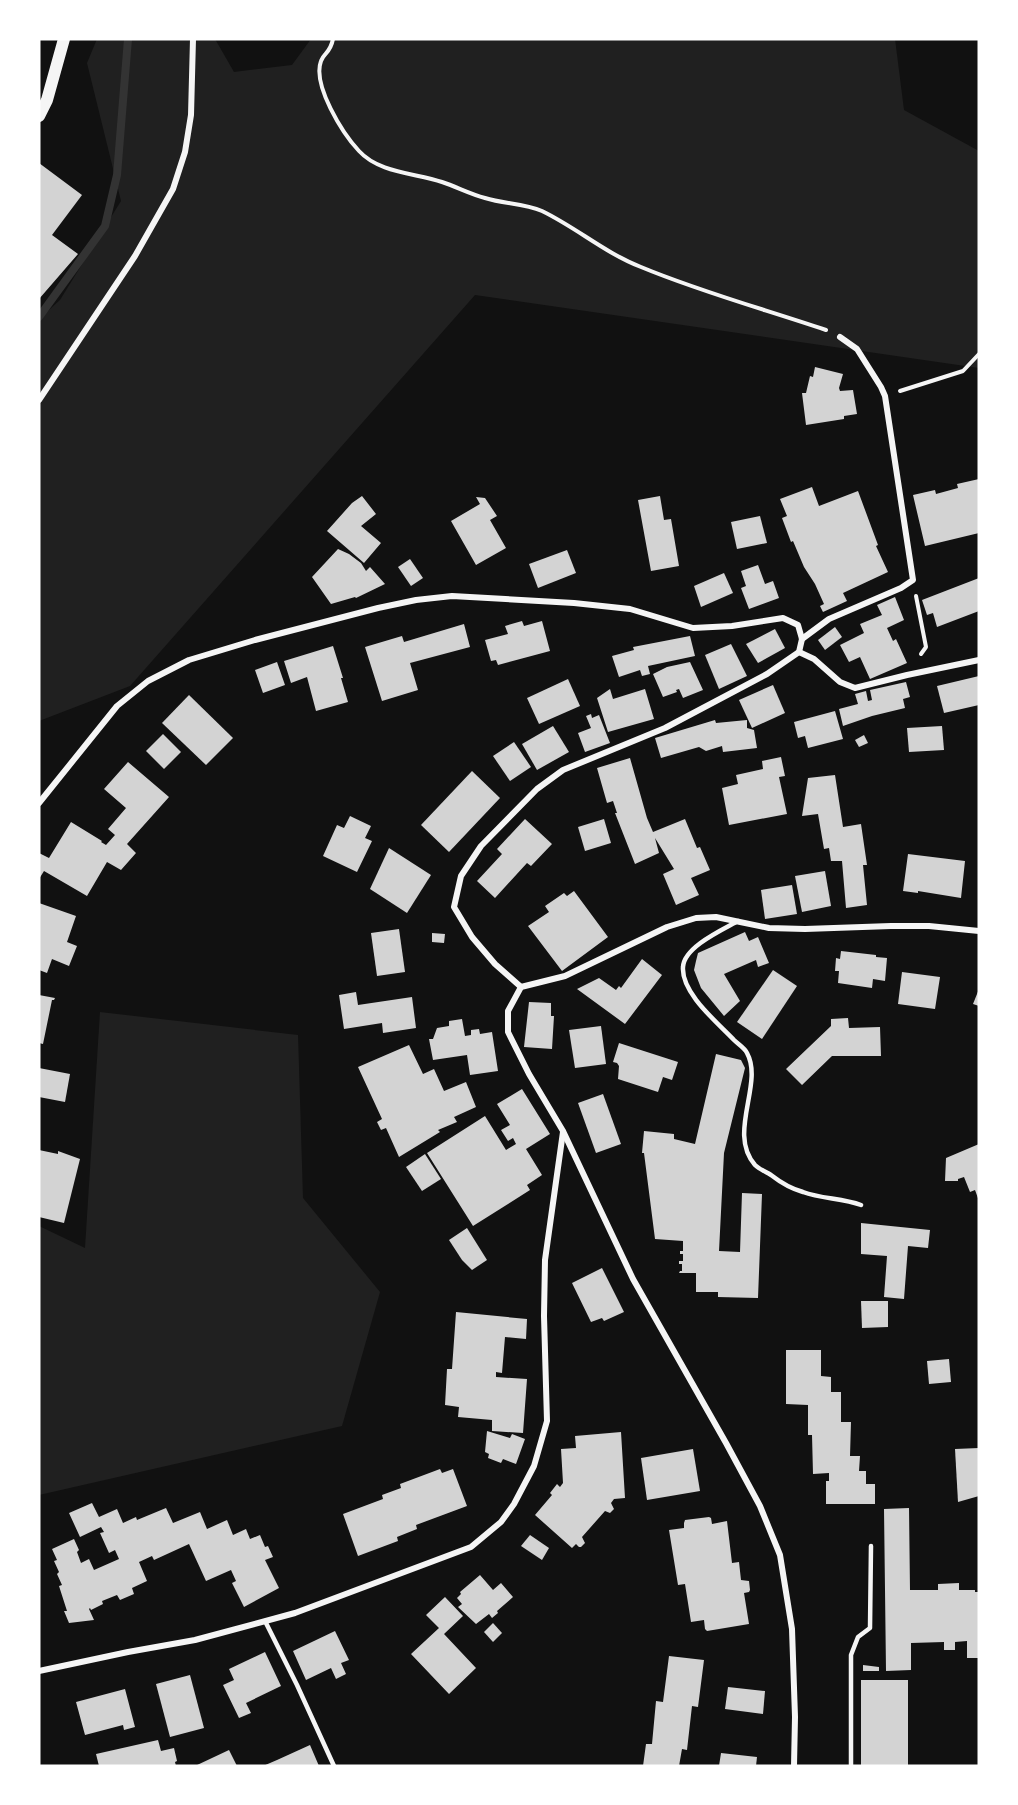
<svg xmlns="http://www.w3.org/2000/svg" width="1018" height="1805" font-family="'Varela Round',sans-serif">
	<rect width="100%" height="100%" fill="#111"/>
	<g fill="#202020">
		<polygon points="97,39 215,39 234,72 292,65 311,39 895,39 904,110 979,151 979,368 475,295 130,686 39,721 39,319 60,300 121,201 87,63"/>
		<polygon points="100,1012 298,1035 303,1198 380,1292 342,1426 39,1495 39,1226 85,1248"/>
	</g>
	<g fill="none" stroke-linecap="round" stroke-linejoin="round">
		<polyline stroke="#333" stroke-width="8" points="39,317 105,226 117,175 128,39"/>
	</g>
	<g fill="#d3d3d3">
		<polygon points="39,163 82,195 52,235 78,254 39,299"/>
		<polygon points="815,367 843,374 839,388 840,391 853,390 857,414 844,416 844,419 806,425 802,393 806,393 810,376 813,377"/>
		<polygon points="979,479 979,533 925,546 913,495 935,490 936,494 958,488 957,484"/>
		<polygon points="812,487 819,506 858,491 878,545 876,546 888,572 843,593 847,601 823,612 820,606 824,604 815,584 804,567 793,541 791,542 782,518 787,516 780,499"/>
		<polygon points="362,496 376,514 361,526 381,543 364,563 327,531 352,503"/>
		<polygon points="660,496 664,520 671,519 679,566 651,571 638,500"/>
		<polygon points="476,497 485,498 497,516 490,520 506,548 476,565 451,521 480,504"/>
		<polygon points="760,516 767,543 737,549 731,522"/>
		<polygon points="338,549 349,554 361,563 366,571 370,567 385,584 356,598 355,597 331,604 312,577"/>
		<polygon points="567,550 576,573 538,588 529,564"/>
		<polygon points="410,559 423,578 411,586 398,567"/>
		<polygon points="758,565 765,584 773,581 779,598 749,609 741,588 746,586 741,571"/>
		<polygon points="724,573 733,593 701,607 694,586"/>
		<polygon points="979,578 979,611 937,627 933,613 927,615 922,600"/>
		<polygon points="895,597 904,620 887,628 893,641 896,639 907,663 870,679 860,657 849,662 840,645 864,633 860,624 882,615 877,605"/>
		<polygon points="522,621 524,626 542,621 550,651 498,665 496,660 491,661 485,640 508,634 505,626"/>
		<polygon points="464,624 470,647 410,663 418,690 382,701 365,647 402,636 404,642"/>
		<polygon points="835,627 842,637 825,650 818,640"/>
		<polygon points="775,629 785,648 758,663 746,644"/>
		<polygon points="690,636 695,656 648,666 650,674 642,676 640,670 619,677 612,656 634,650 633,647"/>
		<polygon points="731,644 747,676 719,689 705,655"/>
		<polygon points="333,646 343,678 341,678 348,702 316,711 307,677 291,683 284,661"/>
		<polygon points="277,662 285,685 263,693 255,670"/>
		<polygon points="690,662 703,690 683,698 679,689 676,690 677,692 663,697 653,674 667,667"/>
		<polygon points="979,676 979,705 944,713 937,686"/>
		<polygon points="568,679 580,706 539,724 527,698"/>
		<polygon points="906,682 910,697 903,699 905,708 872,716 843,726 839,709 858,704 855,694 866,691 868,701 872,700 870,690"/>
		<polygon points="773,685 785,713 752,728 739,700"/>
		<polygon points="610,689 613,699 645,689 654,719 608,732 597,698"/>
		<polygon points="189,695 233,738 206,765 162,723"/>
		<polygon points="835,711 843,739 808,748 805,736 798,738 794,722"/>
		<polygon points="591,714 592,718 599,715 610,743 585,752 578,733 591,728 586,716"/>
		<polygon points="715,720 716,723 747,720 747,728 754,730 757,748 723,752 722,746 706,751 699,747 661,758 655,738"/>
		<polygon points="553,726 569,752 537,770 522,744"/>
		<polygon points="942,726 944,750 909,752 907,728"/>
		<polygon points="163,734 181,752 164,769 146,751"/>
		<polygon points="864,735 868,743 859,747 855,740"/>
		<polygon points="514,742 531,767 510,781 493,756"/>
		<polygon points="781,757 785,776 779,777 787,814 729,825 722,788 738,784 736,775 763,769 762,761"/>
		<polygon points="630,758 647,818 653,832 685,819 697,848 700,847 710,870 691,878 699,895 676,905 663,874 674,869 655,838 659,853 635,864 615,813 617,813 613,801 607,803 597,768"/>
		<polygon points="128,762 169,797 127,844 136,853 121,870 107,862 87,896 44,871 39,879 39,853 49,858 71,822 102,841 101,842 106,845 115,835 108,829 126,808 104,789"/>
		<polygon points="472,771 500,798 449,852 421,825"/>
		<polygon points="835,775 843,827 861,824 867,865 863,865 867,905 846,908 842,861 831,861 829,848 824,849 818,814 802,816 808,778"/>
		<polygon points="350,816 371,826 365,838 372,841 357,872 323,856 337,825 344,828"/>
		<polygon points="525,819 552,844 531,866 527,863 495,898 477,881 502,854 497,849"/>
		<polygon points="604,819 611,843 585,851 578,827"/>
		<polygon points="389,848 431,875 407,913 370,889"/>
		<polygon points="908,854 965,861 961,898 918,891 918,893 903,891"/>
		<polygon points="825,871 831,906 802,912 795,876"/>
		<polygon points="792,885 797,914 765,919 761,890"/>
		<polygon points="574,891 608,937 562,971 528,926 549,912 545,906 564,893 567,896"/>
		<polygon points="39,903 76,916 67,942 77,946 69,966 52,959 47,973 39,970"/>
		<polygon points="399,929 405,972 377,976 371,933"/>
		<polygon points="745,932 749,941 758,937 769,963 758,967 756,960 724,974 740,1001 724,1016 701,988 694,970 696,961 698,953"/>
		<polygon points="432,933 445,934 444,943 432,942"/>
		<polygon points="841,951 876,955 876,957 887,958 885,981 873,979 872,988 838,983 839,971 835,971 836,958 840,959"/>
		<polygon points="642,959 662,975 625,1024 577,989 599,978 616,990 619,986 621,988"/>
		<polygon points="773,970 797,986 762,1039 737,1022"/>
		<polygon points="902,972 940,977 935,1009 898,1004"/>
		<polygon points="979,989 979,1006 973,1004"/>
		<polygon points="356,992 358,1005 412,997 416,1028 383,1033 382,1023 344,1029 339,995"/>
		<polygon points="39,995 55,998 54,1000 52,1000 43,1044 39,1043"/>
		<polygon points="529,1002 551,1003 551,1016 554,1016 552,1049 524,1047"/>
		<polygon points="848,1018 849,1028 880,1027 881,1056 832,1056 802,1085 786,1069 831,1026 831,1019"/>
		<polygon points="462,1019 465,1036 471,1035 471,1030 479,1029 480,1034 492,1032 498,1071 470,1075 467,1055 433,1060 429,1039 433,1039 437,1028 449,1026 449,1021"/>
		<polygon points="601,1026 606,1064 575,1068 569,1030"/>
		<polygon points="619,1043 678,1062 672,1080 663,1077 658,1092 618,1079 619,1066 617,1063 613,1062"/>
		<polygon points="409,1045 423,1074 434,1069 444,1091 466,1082 476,1107 454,1117 457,1122 438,1130 440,1132 399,1157 386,1128 381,1130 377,1122 382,1119 358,1067"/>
		<polygon points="716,1054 741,1060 745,1068 724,1153 719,1251 740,1252 742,1193 762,1194 758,1298 718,1297 718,1292 696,1292 696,1273 679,1273 680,1271 682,1271 682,1264 679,1264 679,1261 683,1261 683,1254 680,1254 680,1251 683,1251 683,1241 655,1239 644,1153 642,1153 644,1131 674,1134 674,1139 695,1144"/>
		<polygon points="39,1068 70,1074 65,1102 39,1097"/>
		<polygon points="522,1089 550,1134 526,1149 542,1175 527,1185 530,1190 473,1226 427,1153 485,1116 506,1150 516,1144 513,1138 508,1141 501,1130 510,1125 497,1104"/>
		<polygon points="603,1094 621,1144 596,1153 578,1103"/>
		<polygon points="979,1144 979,1201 975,1190 970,1192 964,1177 958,1179 958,1181 945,1181 946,1158"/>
		<polygon points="39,1150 58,1154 58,1151 80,1159 64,1223 39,1217"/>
		<polygon points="425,1154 441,1179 422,1191 406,1167"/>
		<polygon points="861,1223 930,1230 928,1248 908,1246 904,1299 884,1297 887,1256 861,1254"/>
		<polygon points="467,1228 487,1260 472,1270 462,1260 449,1240"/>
		<polygon points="602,1268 624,1312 604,1321 602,1318 591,1322 572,1283"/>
		<polygon points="861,1301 888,1301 888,1327 862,1328"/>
		<polygon points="456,1312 527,1319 526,1339 505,1337 502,1373 496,1372 496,1377 527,1379 523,1433 492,1431 492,1420 458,1417 459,1407 445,1405 447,1369 452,1369"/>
		<polygon points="786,1350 821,1350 821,1376 831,1377 831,1392 841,1392 841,1422 851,1422 850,1456 860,1456 859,1471 866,1471 866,1484 875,1484 875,1504 826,1504 826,1481 829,1481 829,1473 813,1474 812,1435 808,1435 808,1405 786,1404"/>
		<polygon points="949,1359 951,1382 929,1384 927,1361"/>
		<polygon points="487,1431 510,1438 512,1434 525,1439 516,1464 503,1459 501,1463 488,1458 489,1454 485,1452"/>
		<polygon points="621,1432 625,1498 614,1499 611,1503 614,1509 610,1513 605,1511 582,1537 585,1543 581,1547 579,1547 576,1544 572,1548 535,1515 552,1495 550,1493 557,1484 560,1487 563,1483 561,1449 576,1448 575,1436"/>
		<polygon points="979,1448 979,1496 958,1502 955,1449"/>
		<polygon points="693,1449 700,1491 647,1500 641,1458"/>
		<polygon points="440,1469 442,1473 453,1469 467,1506 416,1525 417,1529 397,1537 398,1541 358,1556 343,1514 383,1499 382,1495 401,1488 400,1484"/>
		<polygon points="92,1503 99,1517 117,1509 123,1523 136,1517 137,1520 166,1508 173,1523 200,1512 207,1529 227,1520 233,1535 246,1529 250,1539 260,1535 265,1547 268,1546 273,1557 265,1560 279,1588 244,1607 232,1583 236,1581 231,1570 206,1581 189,1544 154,1560 152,1556 139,1562 147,1581 132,1588 134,1594 120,1600 117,1595 102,1601 103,1604 91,1610 90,1608 89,1609 94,1620 69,1623 64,1611 67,1611 59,1586 62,1585 57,1574 59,1572 54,1561 57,1560 52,1549 74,1539 79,1550 77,1552 81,1563 89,1559 94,1570 119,1559 115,1550 109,1553 100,1533 104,1532 101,1527 80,1537 69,1513"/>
		<polygon points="909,1508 910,1590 938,1590 938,1584 959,1583 959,1590 975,1590 975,1592 979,1592 979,1658 967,1658 967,1641 955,1642 955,1650 944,1650 944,1642 911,1643 911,1670 886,1671 884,1509"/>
		<polygon points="709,1517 711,1518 712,1524 727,1521 732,1563 739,1562 741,1580 749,1581 750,1590 749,1592 744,1593 749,1624 707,1631 705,1629 704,1620 691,1622 685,1584 678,1585 669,1530 684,1528 684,1523 685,1520"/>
		<polygon points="530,1535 549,1548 542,1560 521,1546"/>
		<polygon points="480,1575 493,1590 501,1583 513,1597 497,1611 498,1613 492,1618 489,1614 476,1624 458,1607 462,1604 457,1598 461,1594 460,1592"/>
		<polygon points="445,1597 463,1616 444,1634 476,1668 449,1694 411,1654 439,1628 426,1615"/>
		<polygon points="493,1623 502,1633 493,1642 484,1632"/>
		<polygon points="335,1631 349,1660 341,1663 346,1674 336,1679 331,1668 306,1680 293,1651"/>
		<polygon points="265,1652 281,1686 246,1703 251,1713 239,1718 223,1685 234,1680 229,1669"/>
		<polygon points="669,1656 704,1660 698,1707 692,1706 687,1750 682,1749 679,1766 643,1766 646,1744 652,1744 656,1701 663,1702"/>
		<polygon points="863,1665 879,1667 879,1671 863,1671"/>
		<polygon points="190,1675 204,1728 170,1737 156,1684"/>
		<rect x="861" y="1680" width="47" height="86"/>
		<polygon points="728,1687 765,1691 763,1714 725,1709"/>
		<polygon points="125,1689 135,1727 124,1730 123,1725 85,1735 76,1702"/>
		<polygon points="158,1740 161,1751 174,1748 177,1761 175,1762 176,1766 99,1766 96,1754"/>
		<polygon points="310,1745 319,1766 263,1766 277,1760"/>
		<polygon points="229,1750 237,1766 195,1766"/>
		<polygon points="721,1753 757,1757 756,1766 719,1766"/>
	</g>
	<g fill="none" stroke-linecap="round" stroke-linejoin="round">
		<g stroke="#f5f5f5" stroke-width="4">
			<path d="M333,39C330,54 324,52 321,61C312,85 343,134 359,151C379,173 415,173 442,182C457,187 470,194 485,198C504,204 524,203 542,211C577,228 605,253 641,267C701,292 764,309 826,330"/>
			<polyline points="900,391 963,371 979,354"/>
			<polyline points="916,596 926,647 921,654"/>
		</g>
		<g stroke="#f5f5f5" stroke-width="4.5">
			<path d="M738,921C722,930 684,947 683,967C681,993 718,1023 734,1040C738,1044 745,1048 747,1053C764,1084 727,1133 755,1165C759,1169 766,1172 771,1175C780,1182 792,1189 803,1192C822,1199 842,1198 861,1205"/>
			<polyline points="265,1621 297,1685 334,1766"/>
			<polyline points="851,1766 851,1655 858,1637 870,1628 871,1546"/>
		</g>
		<g stroke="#f5f5f5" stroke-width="6">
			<polyline points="39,400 135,256 173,189 185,152 191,115 193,39"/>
			<polyline points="802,639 829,619 901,588 913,580 885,396 881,387 857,349 840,337"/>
			<polyline points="799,652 814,659 840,682 855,688 907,675 979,660"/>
			<polyline points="39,803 117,706 148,681 189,660 255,640 378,608 416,600 452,596 574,603 630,609 693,628 732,626 783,618 798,625 802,639 799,652 767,674 665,728 563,770 537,789 481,846 461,876 454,907 472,937 495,964 521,987"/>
			<polyline points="39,1671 128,1652 195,1640 295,1613 471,1547 501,1522 514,1504 534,1466 547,1421 544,1316 545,1260 563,1132"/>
			<polyline points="794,1766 795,1717 792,1629 780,1555 760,1506 726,1443 633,1279 563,1131 529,1074 508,1032 508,1011 521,987 565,976 667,927 696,918 716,917 769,928 805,929 891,926 929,926 979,931"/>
		</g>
		<polyline stroke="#f5f5f5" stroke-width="12" points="39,116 47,100 64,39"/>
	</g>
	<rect width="1018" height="1805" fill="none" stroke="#ffffff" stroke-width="81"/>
</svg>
